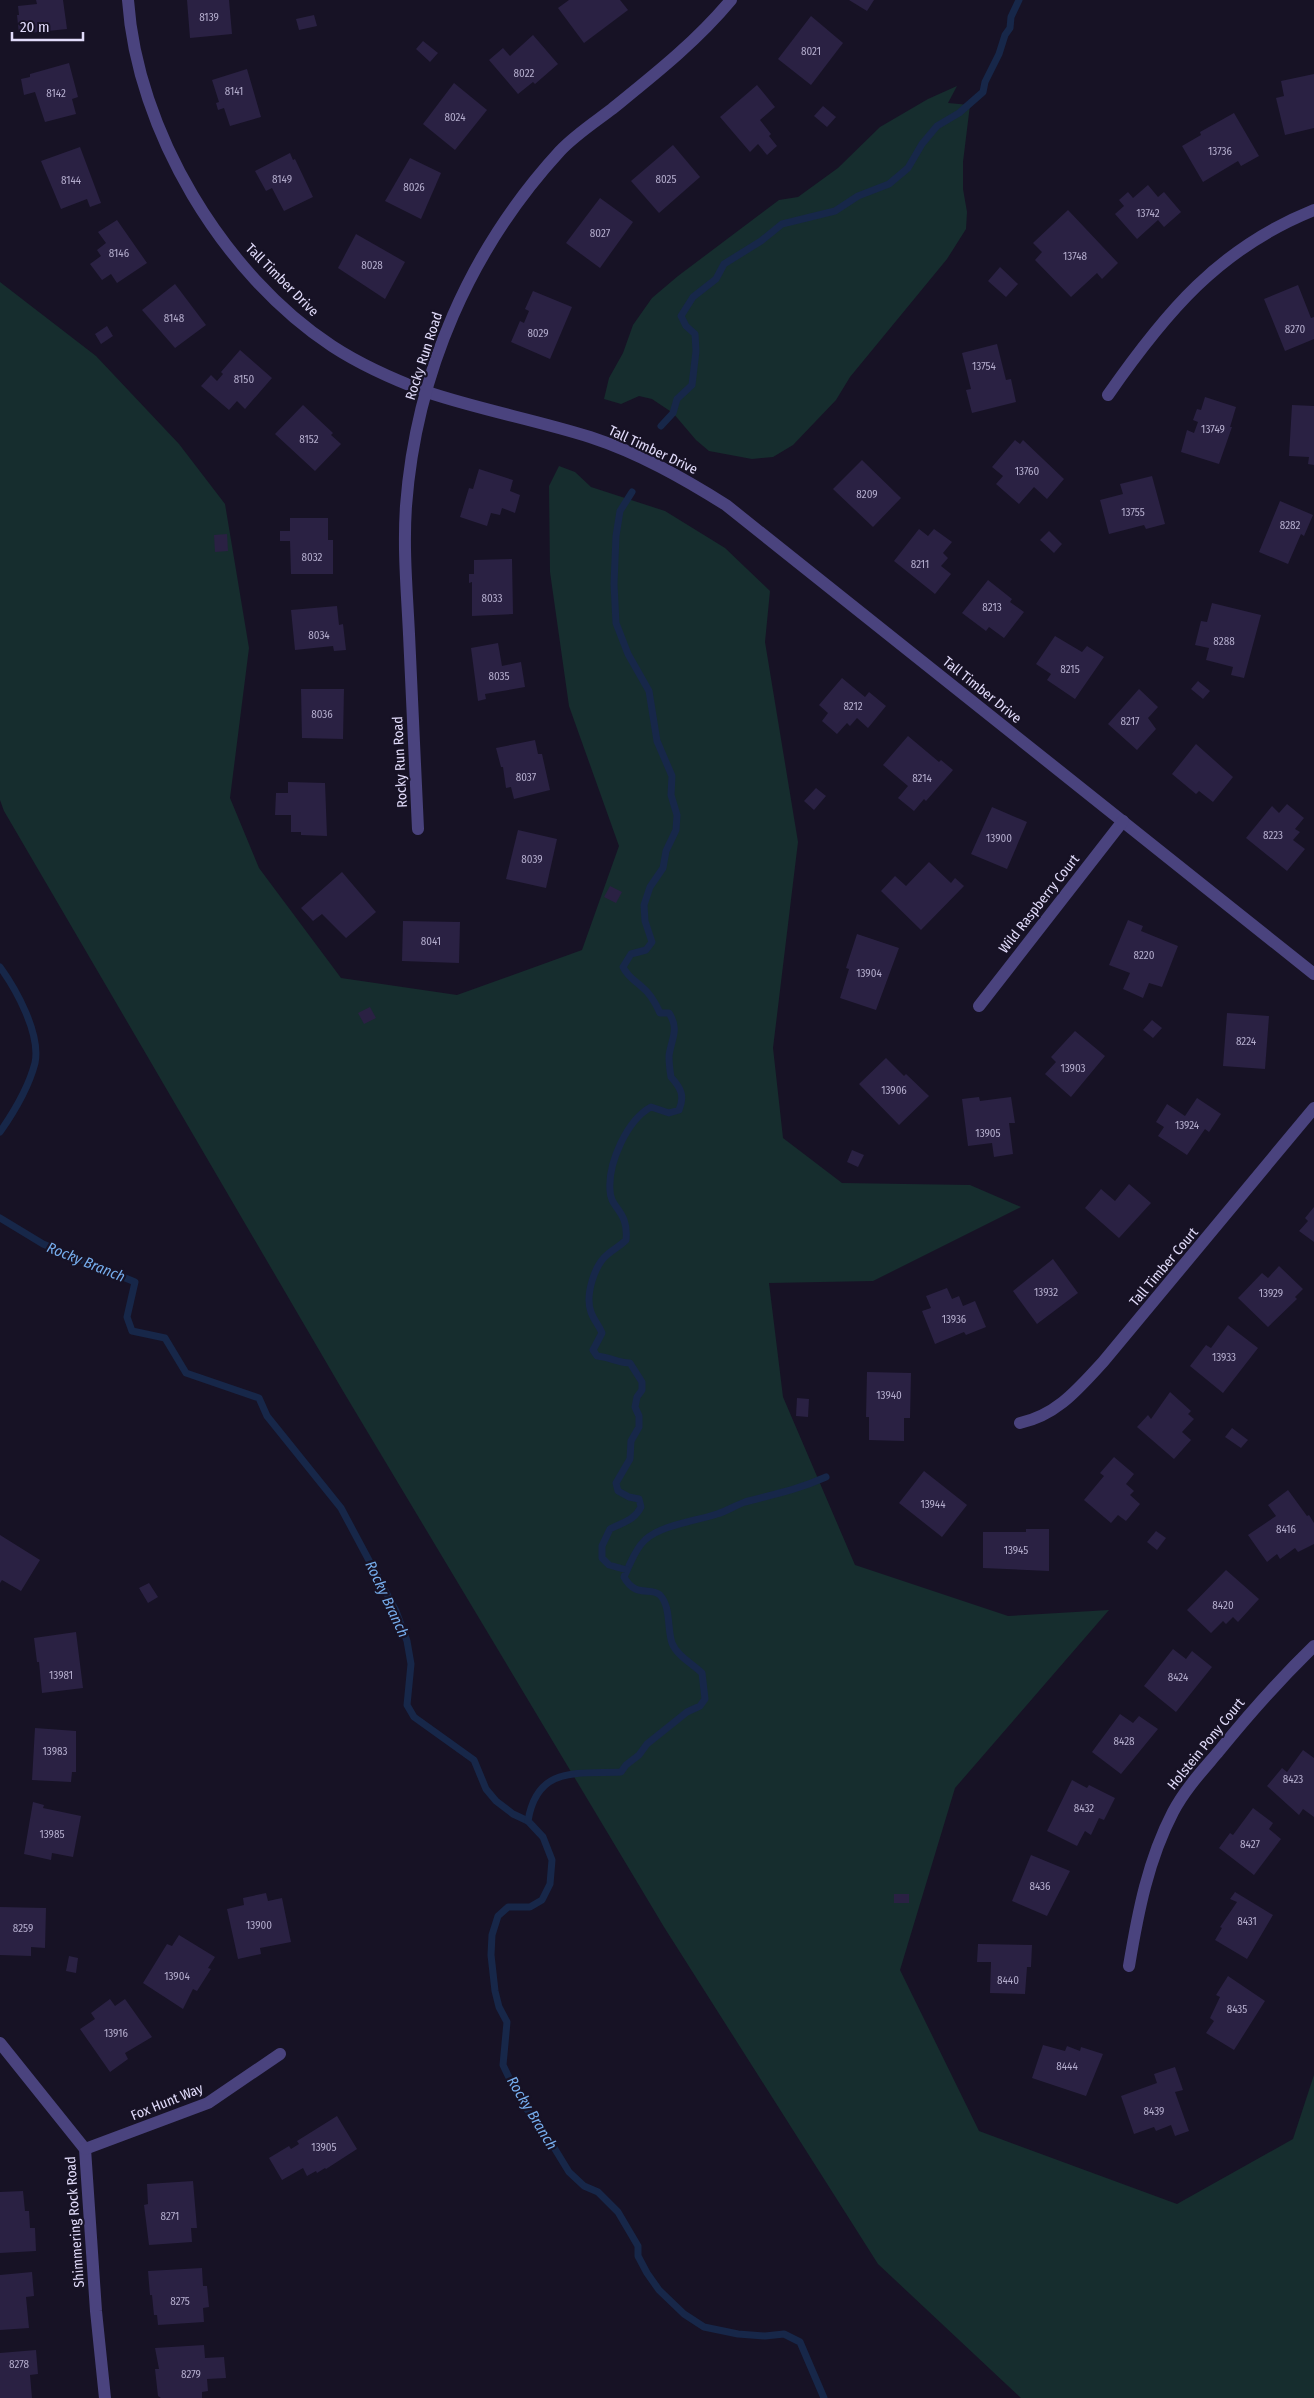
<svg xmlns="http://www.w3.org/2000/svg" width="1314" height="2398" font-family="'Fira Sans Condensed',sans-serif">
	<rect width="100%" height="100%" fill="#171225"/>
	<g fill="#162d2e">
		<polygon points="957,86 948,103 970,105 963,162 963,189 967,212 966,229 947,259 850,377 836,400 793,445 773,457 752,459 709,451 696,440 673,413 652,399 639,396 621,404 604,399 609,378 623,353 633,325 652,298 678,276 779,200 798,197 838,168 880,127 928,99"/>
		<polygon points="0,282 96,356 179,444 225,504 249,648 230,798 259,868 341,978 457,995 582,950 619,846 569,706 550,572 549,486 559,466 575,472 591,487 665,511 725,548 770,591 765,642 798,842 773,1048 783,1138 842,1183 970,1185 1021,1207 873,1281 769,1283 783,1397 855,1565 1008,1616 1109,1610 955,1788 900,1970 979,2131 1177,2204 1293,2139 1314,2075 1314,2398 1021,2398 878,2264 664,1927 343,1391 4,811 0,800"/>
	</g>
	<g fill="none" stroke-linecap="round" stroke-linejoin="round">
		<g stroke="#172749" stroke-width="7">
			<polyline points="661,426 673,413 677,399 692,385 696,351 695,334 686,326 681,316 693,297 716,279 724,264 761,241 782,224 835,211 858,196 889,184 908,168 922,144 937,126 959,113 983,92 985,82 999,54 1005,35 1010,28 1011,17 1019,0"/>
			<path d="M0,967C16,989 41,1034 35,1063C29,1086 14,1112 0,1132"/>
			<polyline points="0,1218 43,1244 135,1282 127,1317 132,1331 165,1338 186,1373 259,1398 267,1416 341,1508 396,1611 407,1641 411,1664 407,1705 414,1717 474,1760 486,1789 496,1801 513,1814 528,1821 543,1837 552,1860 550,1884 542,1900 530,1907 508,1907 498,1916 492,1935 491,1955 495,1991 499,2007 507,2022 503,2065 513,2086 524,2106 539,2123 569,2172 584,2186 598,2192 618,2212 638,2246 638,2256 647,2273 659,2290 684,2314 704,2327 738,2334 765,2336 784,2334 800,2342 824,2398"/>
			<path d="M627,1570C632,1560 636,1548 645,1540C661,1525 696,1521 717,1514C727,1511 736,1505 745,1502C775,1494 797,1490 826,1477"/>
			<path d="M528,1821C537,1765 578,1774 621,1772L626,1765L639,1755L647,1744L687,1712L700,1706L705,1699L702,1673C693,1664 677,1656 672,1643C667,1628 671,1607 660,1595C651,1586 636,1599 624,1577L627,1570L609,1565L602,1558V1546L610,1529C623,1522 634,1521 641,1507L639,1499L629,1497L618,1491L616,1483L630,1459L631,1441L639,1427V1416L635,1407L637,1397L642,1390V1382L630,1363C619,1363 609,1357 597,1356L593,1350L602,1333C599,1325 593,1319 591,1312C585,1296 594,1265 608,1254C614,1249 620,1246 626,1240C629,1210 610,1209 610,1190C608,1163 627,1120 651,1107L669,1113L679,1110C685,1096 681,1088 671,1077C670,1071 669,1063 669,1056C671,1039 680,1030 669,1013H660C656,1004 651,994 642,987C634,980 628,977 623,967L631,954L646,950L652,942L645,921L644,905L650,887L663,868L666,851L676,830L677,815L671,795L672,776L657,741L649,691L628,654L616,623L614,584L616,536L620,511L632,492"/>
		</g>
	</g>
	<g fill="#2a2143">
		<polygon points="36,0 63,0 67,29 19,34 17,15 19,15 18,6 37,4"/>
		<polygon points="187,0 229,0 232,34 190,38"/>
		<polygon points="569,0 620,0 628,10 584,43 558,8"/>
		<polygon points="849,0 874,0 867,11"/>
		<polygon points="314,15 317,26 299,30 296,19"/>
		<polygon points="811,16 843,43 811,85 778,59"/>
		<polygon points="533,35 558,64 535,84 533,82 518,94 489,60 503,48 510,56"/>
		<polygon points="423,41 438,53 430,62 416,49"/>
		<polygon points="69,63 78,97 72,99 76,114 45,122 35,92 24,95 21,79 30,77 30,74"/>
		<polygon points="247,69 261,117 230,126 224,108 218,110 216,103 219,102 212,80"/>
		<polygon points="1314,74 1314,128 1285,135 1276,98 1284,96 1281,81"/>
		<polygon points="454,83 487,110 455,150 423,124"/>
		<polygon points="757,85 775,107 760,120 771,134 769,136 777,146 767,155 758,144 750,152 720,117"/>
		<polygon points="823,106 836,117 827,127 814,116"/>
		<polygon points="1234,113 1259,156 1241,166 1238,161 1203,182 1182,146 1201,135 1200,132"/>
		<polygon points="673,145 700,177 659,213 631,181"/>
		<polygon points="80,147 101,203 90,207 87,199 61,209 41,161"/>
		<polygon points="290,153 293,160 295,159 313,197 284,211 272,188 266,191 255,171"/>
		<polygon points="410,158 441,173 421,219 385,201"/>
		<polygon points="1148,185 1158,197 1164,192 1181,212 1164,227 1158,220 1137,239 1115,214 1124,206 1119,200 1128,192 1133,198"/>
		<polygon points="600,198 633,222 600,268 566,243"/>
		<polygon points="1068,210 1118,263 1102,279 1097,273 1071,297 1035,260 1042,252 1033,243"/>
		<polygon points="117,220 147,263 117,283 111,274 102,280 90,264 101,256 97,250 106,243 98,232"/>
		<polygon points="356,234 405,262 385,299 338,268"/>
		<polygon points="1000,267 1018,284 1006,297 988,281"/>
		<polygon points="175,284 206,325 175,348 142,310"/>
		<polygon points="1298,285 1311,318 1314,317 1314,339 1285,351 1264,299"/>
		<polygon points="533,291 572,307 550,359 511,342 520,321 524,323 529,311 525,309"/>
		<polygon points="107,326 113,336 101,344 95,334"/>
		<polygon points="997,344 1006,380 1011,379 1016,402 972,413 966,390 971,389 962,353"/>
		<polygon points="240,350 272,378 245,409 237,401 229,410 201,386 211,375 217,381 223,374 221,372"/>
		<polygon points="1205,397 1236,407 1230,427 1232,427 1219,464 1181,452 1187,430 1194,433 1198,422 1193,420 1197,409 1201,410"/>
		<polygon points="303,405 333,433 331,435 341,444 315,471 275,434"/>
		<polygon points="1292,405 1314,406 1314,465 1308,464 1309,457 1289,456"/>
		<polygon points="1015,440 1020,444 1023,440 1064,479 1047,499 1034,487 1019,504 996,484 1003,476 992,467"/>
		<polygon points="862,460 901,498 873,527 833,489"/>
		<polygon points="479,469 513,480 510,491 520,495 515,513 502,508 500,515 491,513 487,526 460,517 469,488 473,489"/>
		<polygon points="1152,476 1165,524 1146,529 1144,525 1109,534 1100,500 1123,494 1120,484"/>
		<polygon points="1280,501 1313,515 1304,536 1301,534 1288,564 1259,552"/>
		<polygon points="290,518 328,518 328,540 333,540 333,574 291,574 290,541 280,541 280,531 290,531"/>
		<polygon points="919,529 928,536 934,529 952,542 943,553 948,558 941,566 951,574 935,594 894,561"/>
		<polygon points="1049,531 1062,544 1054,553 1040,540"/>
		<polygon points="227,534 228,551 215,552 214,535"/>
		<polygon points="512,559 513,614 472,616 472,582 469,583 469,574 474,574 474,560"/>
		<polygon points="988,580 1012,599 1010,602 1024,612 1004,638 989,627 986,631 962,613"/>
		<polygon points="1212,603 1261,615 1244,678 1231,675 1233,667 1206,660 1209,648 1195,645 1201,621 1207,622"/>
		<polygon points="337,606 339,625 343,624 346,650 334,651 333,646 295,650 291,610"/>
		<polygon points="1055,636 1082,652 1087,646 1104,657 1075,699 1047,680 1051,674 1036,664"/>
		<polygon points="498,643 502,666 521,662 525,687 485,694 486,699 478,701 471,648"/>
		<polygon points="842,678 865,697 869,692 886,706 868,728 857,718 850,726 847,723 837,734 822,721 828,713 819,705"/>
		<polygon points="1198,681 1210,691 1203,699 1191,689"/>
		<polygon points="301,689 344,689 343,739 302,738"/>
		<polygon points="1139,689 1158,707 1148,718 1156,729 1137,750 1108,724"/>
		<polygon points="908,736 939,762 941,760 953,770 926,801 924,799 914,811 898,798 908,786 883,765"/>
		<polygon points="535,740 538,754 542,754 550,790 514,799 511,787 506,788 503,767 501,767 496,748"/>
		<polygon points="1196,744 1233,777 1213,802 1199,791 1196,794 1172,774"/>
		<polygon points="288,782 325,783 327,836 301,835 301,832 291,832 291,815 275,815 276,793 288,793"/>
		<polygon points="816,788 826,796 814,810 804,801"/>
		<polygon points="1287,804 1304,818 1295,829 1300,832 1293,840 1305,849 1287,871 1246,838 1272,806 1279,813"/>
		<polygon points="992,807 1027,822 1007,869 971,854"/>
		<polygon points="518,830 557,839 546,888 506,879"/>
		<polygon points="929,862 951,883 955,878 964,886 921,930 881,891 895,876 906,886"/>
		<polygon points="342,872 376,912 346,938 322,914 313,921 301,908"/>
		<polygon points="610,886 622,892 616,903 604,897"/>
		<polygon points="1128,920 1143,926 1141,931 1178,946 1162,987 1149,983 1143,998 1123,989 1130,973 1109,965"/>
		<polygon points="403,921 460,922 459,963 402,961"/>
		<polygon points="857,934 899,948 876,1010 840,998 849,969 846,968"/>
		<polygon points="370,1007 376,1018 364,1024 358,1013"/>
		<polygon points="1227,1013 1269,1016 1265,1069 1223,1066"/>
		<polygon points="1152,1020 1162,1028 1153,1038 1143,1030"/>
		<polygon points="1075,1031 1105,1056 1071,1097 1045,1074 1056,1062 1051,1057"/>
		<polygon points="886,1058 904,1076 906,1074 929,1096 899,1125 859,1084"/>
		<polygon points="979,1097 980,1101 1011,1097 1015,1123 1009,1123 1013,1154 994,1157 992,1143 968,1146 962,1099"/>
		<polygon points="1197,1098 1221,1114 1209,1132 1205,1129 1187,1155 1158,1136 1164,1127 1156,1122 1167,1104 1185,1116"/>
		<polygon points="852,1150 864,1155 858,1167 847,1162"/>
		<polygon points="1129,1184 1151,1203 1119,1238 1085,1208 1101,1189 1115,1201"/>
		<polygon points="1314,1207 1314,1242 1299,1231 1308,1221 1305,1218"/>
		<polygon points="1053,1259 1078,1293 1037,1324 1013,1291"/>
		<polygon points="1279,1266 1303,1289 1295,1297 1297,1299 1268,1327 1238,1298 1262,1273 1268,1278"/>
		<polygon points="947,1288 952,1299 959,1296 963,1306 975,1301 986,1327 966,1335 964,1332 935,1344 922,1311 931,1308 926,1296"/>
		<polygon points="1228,1325 1258,1348 1223,1393 1190,1366 1206,1345 1211,1348"/>
		<polygon points="867,1372 911,1373 910,1418 904,1418 904,1441 869,1440 869,1417 866,1417"/>
		<polygon points="1170,1392 1191,1411 1188,1414 1194,1419 1182,1432 1191,1440 1174,1459 1137,1427 1148,1415 1151,1419"/>
		<polygon points="797,1398 809,1399 808,1417 796,1416"/>
		<polygon points="1232,1428 1248,1440 1241,1448 1225,1437"/>
		<polygon points="1114,1457 1134,1474 1126,1484 1134,1491 1130,1495 1140,1504 1126,1521 1118,1515 1111,1523 1084,1500 1104,1476 1100,1473"/>
		<polygon points="924,1471 967,1505 942,1537 899,1503"/>
		<polygon points="1288,1490 1307,1516 1309,1515 1314,1523 1314,1544 1298,1552 1295,1548 1280,1559 1277,1554 1267,1562 1248,1535 1276,1516 1268,1505"/>
		<polygon points="1026,1529 1049,1529 1049,1571 983,1568 983,1532 1026,1532"/>
		<polygon points="1156,1531 1166,1538 1157,1550 1147,1542"/>
		<polygon points="0,1535 40,1560 21,1591 2,1580 0,1583"/>
		<polygon points="1226,1570 1259,1599 1238,1622 1233,1617 1226,1624 1223,1621 1211,1633 1187,1610"/>
		<polygon points="149,1583 158,1597 148,1603 139,1588"/>
		<polygon points="76,1632 83,1688 42,1693 39,1662 37,1662 34,1638"/>
		<polygon points="1173,1649 1186,1659 1192,1651 1212,1667 1176,1712 1144,1686"/>
		<polygon points="1120,1714 1133,1723 1139,1716 1158,1729 1121,1774 1092,1752"/>
		<polygon points="35,1728 76,1731 76,1772 72,1772 71,1782 32,1780"/>
		<polygon points="1303,1750 1314,1758 1314,1817 1303,1809 1299,1815 1267,1786 1282,1768 1287,1772"/>
		<polygon points="1072,1780 1087,1788 1089,1785 1115,1798 1104,1820 1099,1818 1091,1835 1085,1831 1077,1846 1047,1831"/>
		<polygon points="33,1802 44,1805 43,1808 81,1816 73,1857 52,1853 51,1860 24,1854"/>
		<polygon points="1253,1808 1273,1823 1269,1829 1281,1839 1254,1875 1219,1848 1230,1833 1233,1835"/>
		<polygon points="1031,1855 1070,1871 1047,1916 1012,1901"/>
		<polygon points="1235,1892 1273,1915 1247,1959 1215,1940 1222,1928 1220,1927 1237,1902 1230,1899"/>
		<polygon points="266,1893 268,1901 282,1898 291,1942 260,1948 261,1954 238,1959 227,1909 244,1905 243,1898"/>
		<rect x="894" y="1894" width="15" height="9"/>
		<polygon points="0,1907 46,1908 45,1948 31,1947 31,1956 0,1955"/>
		<polygon points="179,1935 215,1957 208,1968 211,1969 197,1991 193,1989 183,2009 143,1983 167,1944 172,1946"/>
		<polygon points="978,1944 1032,1945 1031,1967 1027,1967 1025,1994 990,1993 991,1962 977,1962"/>
		<polygon points="69,1956 78,1958 76,1973 66,1971"/>
		<polygon points="1228,1976 1265,2001 1234,2050 1206,2033 1214,2021 1210,2018 1220,1997 1216,1995"/>
		<polygon points="110,1999 115,2006 125,1999 152,2037 125,2053 128,2059 110,2072 80,2029 95,2019 91,2013"/>
		<polygon points="1043,2045 1065,2051 1067,2046 1080,2051 1081,2047 1103,2054 1086,2096 1032,2078"/>
		<polygon points="1175,2067 1183,2090 1175,2092 1189,2131 1175,2136 1171,2125 1156,2131 1154,2127 1134,2134 1121,2096 1157,2083 1154,2074"/>
		<polygon points="337,2116 357,2149 326,2169 325,2168 317,2173 316,2171 307,2176 303,2168 282,2180 269,2158 289,2146 291,2149 299,2144 297,2141"/>
		<polygon points="193,2181 197,2228 191,2228 192,2242 149,2245 144,2205 148,2204 147,2184"/>
		<polygon points="23,2191 25,2211 29,2211 30,2228 35,2228 36,2251 0,2253 0,2192"/>
		<polygon points="202,2268 203,2286 207,2286 209,2307 203,2308 204,2322 158,2325 157,2315 154,2315 152,2295 150,2295 148,2271"/>
		<polygon points="32,2272 34,2296 26,2297 29,2328 0,2330 0,2275"/>
		<polygon points="204,2345 205,2358 224,2357 226,2378 207,2379 208,2391 202,2392 202,2398 161,2398 158,2396 155,2369 159,2369 155,2348"/>
		<polygon points="36,2350 38,2374 30,2375 32,2398 0,2398 0,2353"/>
	</g>
	<g fill="none" stroke-linecap="round" stroke-linejoin="round">
		<g stroke="#4a437e" stroke-width="12">
			<path d="M128,0C137,131 223,274 332,346C361,365 395,380 427,392C481,410 536,420 590,437C639,453 683,478 726,505L1314,974"/>
			<path d="M1108,395C1165,313 1219,248 1314,210"/>
			<path d="M418,829C415,764 412,699 409,634C407,592 403,549 406,506C416,373 470,249 560,151C575,135 595,122 612,109C654,75 696,42 731,0"/>
			<polyline points="979,1006 1123,821"/>
			<path d="M1020,1423C1057,1415 1078,1389 1103,1362L1314,1108"/>
			<path d="M1129,1966C1138,1912 1148,1860 1173,1812C1185,1789 1203,1770 1219,1751C1249,1714 1280,1679 1314,1646"/>
			<polyline points="0,2043 85,2149 96,2311 105,2398"/>
			<polyline points="85,2149 208,2103 280,2054"/>
		</g>
	</g>
	<g text-anchor="middle" dominant-baseline="central" stroke-width="4.5" stroke-linejoin="round" paint-order="stroke">
		<g font-size="11" fill="#b3accc">
			<text x="209" y="17">8139</text>
			<text x="811" y="51">8021</text>
			<text x="524" y="73">8022</text>
			<text x="234" y="91">8141</text>
			<text x="56" y="93">8142</text>
			<text x="455" y="117">8024</text>
			<text x="1220" y="151">13736</text>
			<text x="282" y="179">8149</text>
			<text x="666" y="179">8025</text>
			<text x="71" y="180">8144</text>
			<text x="414" y="187">8026</text>
			<text x="1148" y="213">13742</text>
			<text x="600" y="233">8027</text>
			<text x="119" y="253">8146</text>
			<text x="1075" y="256">13748</text>
			<text x="372" y="265">8028</text>
			<text x="174" y="318">8148</text>
			<text x="1295" y="329">8270</text>
			<text x="538" y="333">8029</text>
			<text x="984" y="366">13754</text>
			<text x="244" y="379">8150</text>
			<text x="1213" y="429">13749</text>
			<text x="309" y="439">8152</text>
			<text x="1027" y="471">13760</text>
			<text x="867" y="494">8209</text>
			<text x="1133" y="512">13755</text>
			<text x="1290" y="525">8282</text>
			<text x="312" y="557">8032</text>
			<text x="920" y="564">8211</text>
			<text x="492" y="598">8033</text>
			<text x="992" y="607">8213</text>
			<text x="319" y="635">8034</text>
			<text x="1224" y="641">8288</text>
			<text x="1070" y="669">8215</text>
			<text x="499" y="676">8035</text>
			<text x="853" y="706">8212</text>
			<text x="322" y="714">8036</text>
			<text x="1130" y="721">8217</text>
			<text x="526" y="777">8037</text>
			<text x="922" y="778">8214</text>
			<text x="1273" y="835">8223</text>
			<text x="999" y="838">13900</text>
			<text x="532" y="859">8039</text>
			<text x="431" y="941">8041</text>
			<text x="1144" y="955">8220</text>
			<text x="869" y="973">13904</text>
			<text x="1246" y="1041">8224</text>
			<text x="1073" y="1068">13903</text>
			<text x="894" y="1090">13906</text>
			<text x="1187" y="1125">13924</text>
			<text x="988" y="1133">13905</text>
			<text x="1046" y="1292">13932</text>
			<text x="1271" y="1293">13929</text>
			<text x="954" y="1319">13936</text>
			<text x="1224" y="1357">13933</text>
			<text x="889" y="1395">13940</text>
			<text x="933" y="1504">13944</text>
			<text x="1286" y="1529">8416</text>
			<text x="1016" y="1550">13945</text>
			<text x="1223" y="1605">8420</text>
			<text x="61" y="1675">13981</text>
			<text x="1178" y="1677">8424</text>
			<text x="1124" y="1741">8428</text>
			<text x="55" y="1751">13983</text>
			<text x="1293" y="1779">8423</text>
			<text x="1084" y="1808">8432</text>
			<text x="52" y="1834">13985</text>
			<text x="1250" y="1844">8427</text>
			<text x="1040" y="1886">8436</text>
			<text x="1247" y="1921">8431</text>
			<text x="259" y="1925">13900</text>
			<text x="23" y="1928">8259</text>
			<text x="177" y="1976">13904</text>
			<text x="1008" y="1980">8440</text>
			<text x="1237" y="2009">8435</text>
			<text x="116" y="2033">13916</text>
			<text x="1067" y="2066">8444</text>
			<text x="1154" y="2111">8439</text>
			<text x="324" y="2147">13905</text>
			<text x="170" y="2216">8271</text>
			<text x="180" y="2301">8275</text>
			<text x="19" y="2364">8278</text>
			<text x="191" y="2374">8279</text>
		</g>
		<g font-size="14" fill="#e1dbfa" stroke="#171225">
			<text transform="translate(282 280) rotate(45)">Tall Timber Drive</text>
			<text transform="translate(424 356) rotate(-72)">Rocky Run Road</text>
			<text transform="translate(653 450) rotate(25)">Tall Timber Drive</text>
			<text transform="translate(982 690) rotate(39)">Tall Timber Drive</text>
			<text transform="translate(400 762) rotate(-93)">Rocky Run Road</text>
			<text transform="translate(1039 904) rotate(-52)">Wild Raspberry Court</text>
			<text transform="translate(1164 1267) rotate(-50)">Tall Timber Court</text>
			<text transform="translate(1206 1744) rotate(-51)">Holstein Pony Court</text>
			<text transform="translate(167 2102) rotate(-22)">Fox Hunt Way</text>
			<text transform="translate(75 2222) rotate(-94)">Shimmering Rock Road</text>
		</g>
		<g font-size="15" font-style="italic" fill="#76aded" stroke="#171225">
			<text transform="translate(86 1262) rotate(22)">Rocky Branch</text>
			<text transform="translate(387 1599) rotate(65)">Rocky Branch</text>
			<text transform="translate(532 2113) rotate(59)">Rocky Branch</text>
		</g>
	</g>
	<path d="M12 32v8h71v-8" fill="none" stroke="#e1dbfa" stroke-width="2.5"/>
	<text x="20" y="32" font-size="15" fill="#e1dbfa" stroke="#171225" stroke-width="4" paint-order="stroke">20 m</text>
</svg>
